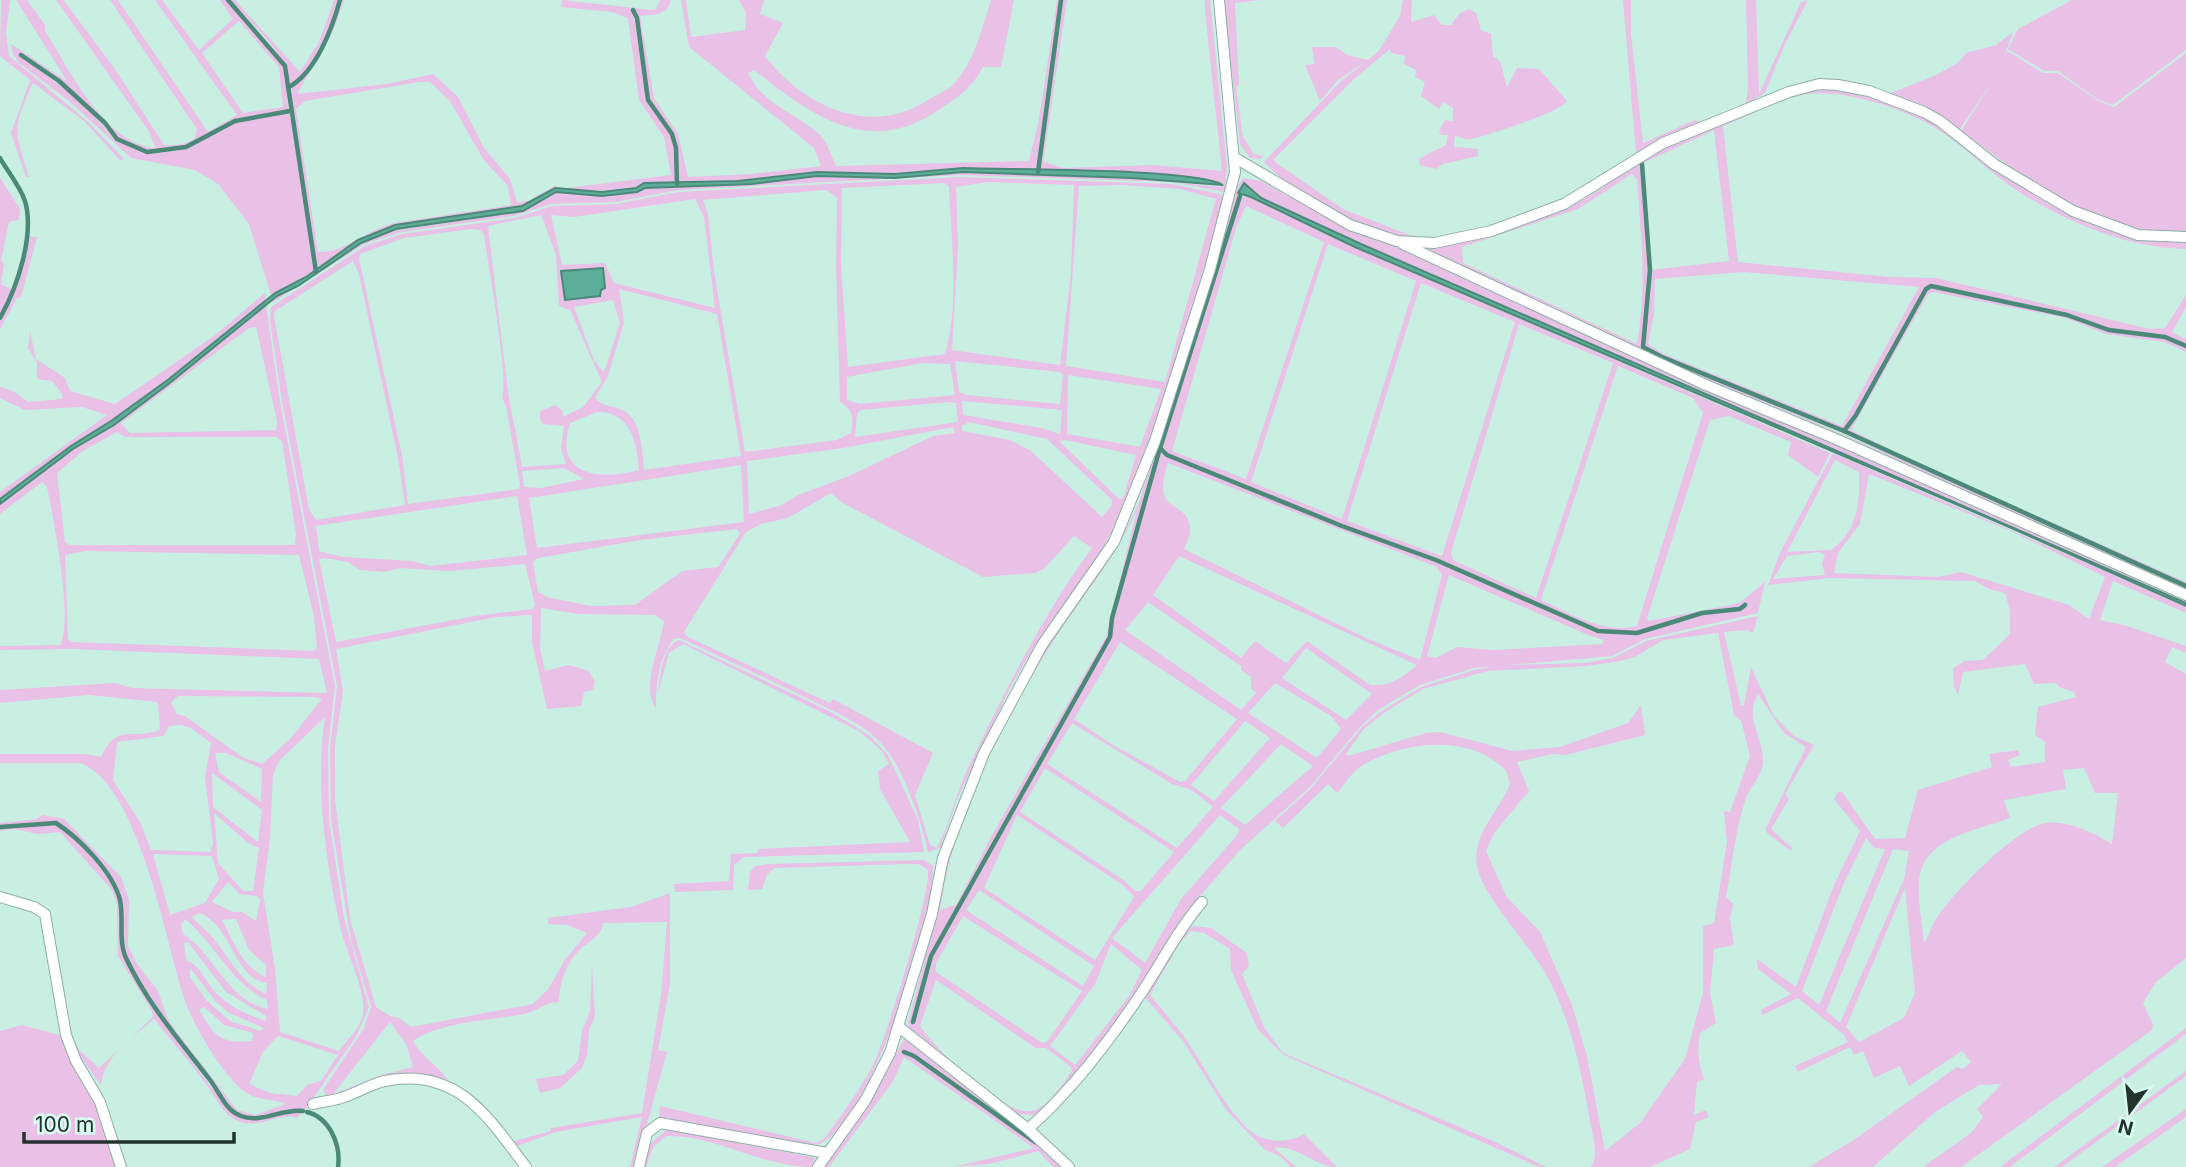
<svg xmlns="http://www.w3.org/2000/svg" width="2186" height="1167" font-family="Inter,sans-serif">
	<rect width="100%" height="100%" fill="#c9efe3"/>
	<g fill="#e9c0e6" fill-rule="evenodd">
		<path d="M1,0H10L6,33L9,56L87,121L124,159L120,160L84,121L33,83C12,129 14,130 29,177H26L11,133L30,80L0,56Z"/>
		<path d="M16,0H27L45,25V31C70,70 104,144 156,148L148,130L56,0H63L71,10L117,72L164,145C176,146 186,144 195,138L197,129L110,0H118L208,132L237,115L155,0H162L199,50L233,19L220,0H227L284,67L289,111L235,120L186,147L148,151L118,139L106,122L60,80L21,56L79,100L116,140L147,153L186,148L236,122L290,113L315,271L271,295L249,224L218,184L195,170L131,158L69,101L19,63L12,52L11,44L67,81ZM239,21L279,67L283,107L243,113L202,53Z"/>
		<path d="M230,0H235L300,72L319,42L334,0H339C332,26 315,74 290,85C286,51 252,25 230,0Z"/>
		<path d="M341,0H344L334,29L297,94L387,84L433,74L458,97L484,148L510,179L517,202L529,201L554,186L565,188L549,190L522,206L386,228L358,240L317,270L290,87C317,75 334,28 341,0ZM419,82H430L450,101L483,159L508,186L511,205L394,223C369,229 342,254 318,252L296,109L305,101Z"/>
		<path d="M562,0L652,10L656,9L660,0H671C666,17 654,14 640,16L654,98L678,134L688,177L752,174L821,166L814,148L689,47L681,0H686L691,37L745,30L746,13L739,0H764L760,14L783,23L765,56C803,106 870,138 928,100C939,93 950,90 958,79C975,58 983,25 991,0H1014L1001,67H983C972,88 956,99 937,111C867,158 810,114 754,70L748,73C763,105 794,112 818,133C827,141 831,155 836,166L1029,161L1039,119L1057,0H1060L1036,170L963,168L895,174L817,172L738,181L678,182L672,134L648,100L637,17L633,10L647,101L671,134L675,148L677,182C639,184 605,196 567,188L671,175L664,137L639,100L628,18L612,12L561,7Z"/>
		<polygon points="1062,0 1067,0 1043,162 1064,168 1152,165 1222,171 1205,11 1205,0 1210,0 1227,166 1225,192 1171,182 960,175 678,190 616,202 551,204 514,216 402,232 364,244 272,303 277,296 317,273 348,250 387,232 523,211 556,192 602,196 637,192 645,188 752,184 817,176 929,176 963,172 1132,178 1221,187 1222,183 1180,177 1038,171"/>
		<polygon points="1224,0 1261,0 1235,3 1239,84 1236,87 1243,137 1254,154 1264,156 1260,159 1250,158 1240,144"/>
		<path d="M1403,0H1412L1411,22L1434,15L1442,25H1451L1460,13L1469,9L1476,13L1481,30L1491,34L1493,56L1500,61L1507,87L1517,68L1539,69L1567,101C1561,112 1487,136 1471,139C1466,140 1460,137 1455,136L1454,147L1478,149V156L1443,164L1436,169L1419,165L1420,158L1446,145L1448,135H1441L1439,131L1445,120L1453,121V108L1443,102L1439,109L1421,96L1425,82L1415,77L1416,70L1404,64L1405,56L1391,53L1390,49L1353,80L1274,159L1275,162L1343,209L1417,238C1366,233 1299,200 1264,162L1340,82L1378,52L1400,16Z"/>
		<polygon points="1623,0 1631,0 1631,34 1643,143 1695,120 1700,122 1636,153"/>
		<polygon points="1746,0 1756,0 1759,94 1801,2 1808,0 1785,44 1765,93 1746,104 1748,85"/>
		<polygon points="2072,0 2186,0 2186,50 2113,105 2097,99 2058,71 2044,71 2008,49 2018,29"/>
		<polygon points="2013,32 2002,64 2006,51 2011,53 2043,73 2058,73 2097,100 2114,107 2186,53 2186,234 2141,232 2064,203 2041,189 1961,131 1995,78 1959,130 1941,117 1891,93 1936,75 1958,63 1966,53 1996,45"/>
		<polygon points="1312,47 1336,47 1347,55 1368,60 1338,80 1320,101 1305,65 1314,64"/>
		<path d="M1816,88C1857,92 1897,103 1934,122C1959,135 1980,158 2003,174C2055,212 2121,245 2186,242V249C2126,248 2066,222 2016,190C1989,172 1967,149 1940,131C1909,110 1845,89 1808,94C1780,98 1750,116 1723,126L1738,262L1890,277L1936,278L2150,329L2165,328L2186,295V307L2172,332L2186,339V345L2166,336L2109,329L2068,313L1931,285L1925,288L1855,414L1843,430L1663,357L1645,346L1651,270L1729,261L1714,130L1641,164L1649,270L1642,347L1662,358C1838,431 2013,507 2186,587V590L1841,434L1664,362L1429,251L1431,247C1483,241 1551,220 1596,192C1616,180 1633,163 1653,152C1704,124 1761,107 1816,88ZM1632,174L1637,180C1641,235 1647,289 1637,344L1463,263L1462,247L1578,209ZM1744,272L1919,287L1842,426L1664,354L1648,344L1654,314L1655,279Z"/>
		<path d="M960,177L1171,184L1220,194L1225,199L1169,384L1124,509L1099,556L1040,637L1012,684L958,797L940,848L928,852C921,820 903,765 879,741C863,724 836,713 815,702C770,680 725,659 680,638L674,639C658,659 656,683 656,708C640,688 661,645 664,621L655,615L578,614L541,608L540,648L545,671L569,665L589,671L595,682L593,690L584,692L581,706L547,709L532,642V615L496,617L336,649L343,691L335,746V800L350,919L376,1007L390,1016L399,1018L411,1027L533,1004L549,988L564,961L587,933L567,925L548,924V918L631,907L670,893V984L658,1050L667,1052L635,1167H630L642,1117L556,1132L515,1147L511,1142L551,1131V1128L642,1113L661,995L667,922L604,923C600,936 593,939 583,947C566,962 560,980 559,1002C544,1002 538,1011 524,1014C488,1021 444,1021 413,1041C422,1058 438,1065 448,1080L437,1077L326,1096L323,1090L364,1028L371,1007L351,940L331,820L330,749L337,686L282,402L270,321L271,307L365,246L402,234L515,218L552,206L616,204L679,192ZM988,182L1074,185L1071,273L1060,365L952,350L958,247L956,187ZM945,183L949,187C951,240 960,302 945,354L848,367L841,265L842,188ZM1122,185L1180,189L1216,199L1165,382L1066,366L1079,186ZM826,190L837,198L836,267L840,402C853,410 854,419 851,433L837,440L745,452L714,272L708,214L703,200ZM695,199L704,217L715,308L614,283L605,263L562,265L551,215L574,217ZM541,215L556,255L559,306L570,310L602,382L583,407L563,417L562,410L555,405L540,411V419L543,424L564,426L561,449L566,464L522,467L508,392L488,226ZM471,229L480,230L484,235C488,264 509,378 502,398L506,406L520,485L519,489L408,504L402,455L359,259L360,254L404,238ZM353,261L359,274L399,463L405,505L316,520L309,509L274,316L275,311ZM619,289L717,314L741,456L644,470C642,450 642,417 620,409C610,405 603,407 595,398L608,376L624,322ZM613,300L620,323L604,373L594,360L574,307ZM955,361L1060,372L1063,375L1060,404L967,395L959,392ZM922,363L950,364L955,395L860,404L847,400V377ZM1068,375L1161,389L1140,447L1067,434ZM962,401L1062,410L1060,434L1042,428L963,415ZM948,402L956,403L958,422L855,437L857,413L861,410ZM597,412C630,411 637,442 639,470C599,481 553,476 570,423ZM969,422L1047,439L1112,500V505L1102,517L1031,451L1010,440L962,431V426ZM953,427L955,433L933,436L849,476L798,495L782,505L749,514L747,461L843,448ZM1065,440L1136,455L1124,496L1119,499L1059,441ZM741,465L744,522L537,548L529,498ZM564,468L584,479L541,488L524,487L522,471ZM831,493L841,502L983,577L1035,573L1045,568L1074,536L1092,548C1042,616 1005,691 968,768C956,793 950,823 937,848L930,845L915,795L933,753L833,699L830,703L688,637L684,632L746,532L761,524L788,518ZM517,496L527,555L430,566L413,561L343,557L319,551L316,526ZM737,529L740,534L718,567L682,571L635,605L590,606L547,597L538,592L533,562L538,558L640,540ZM325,558L348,562L360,570L385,572L400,568L449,571L525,564L535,604L533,609L474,616L336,642L319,559ZM390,1022L406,1044L413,1067L381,1075L333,1094Z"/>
		<polygon points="0,178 20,209 19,220 9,222 1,260 4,264 1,285 12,289 0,316"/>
		<path d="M1243,178L1261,181L1336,223L1394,246L1621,352L2186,598V603L1361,244L1261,198L1244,183L1159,448L1112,618L1109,636L930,956L913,1023L932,957L1111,637L1113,618L1160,450L1167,456L1342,527L1436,560L1598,632L1637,634L1702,614L1740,610L1748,603L1740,608L1702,612L1637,632L1598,630L1437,558L1343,525L1168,454L1161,448L1241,197H1251L1355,247L1830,453L1818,477L1788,455L1791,442L1729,416L1710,420L1647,618L1649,621L1731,605L1741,602L1765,582L1758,613L1645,639L1612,656L1474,668L1420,685L1378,710L1361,726L1310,787L1240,850L1187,911L1135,997L1052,1103L1034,1115L1011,1113L910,1031L908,1023L935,921L947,862L969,797L1024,684L1059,627L1117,547L1138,505L1209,287L1237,188ZM1246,206L1324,242L1246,479L1172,451L1237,225ZM1328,244L1416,281L1342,519L1251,482ZM1421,283L1515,322L1442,556L1347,521ZM1519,324L1613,363L1536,598L1453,560L1451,553ZM1618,366L1693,398L1703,413L1637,626C1603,634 1572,614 1541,600ZM1168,463L1437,567L1442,575L1420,660L1368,639L1184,549C1186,543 1191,535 1190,528C1189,499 1149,516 1168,463ZM1137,510L1106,637L993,833L956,905L940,910C953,817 1000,724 1051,645C1081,597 1112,564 1137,510ZM1179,556L1417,665C1402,678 1390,687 1370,685L1307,641L1286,663L1255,641L1241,658L1153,595ZM1449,575L1588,635L1604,640L1602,644L1493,650L1457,647L1436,658L1427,656ZM1148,602L1241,666V670L1251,677V688L1256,693L1241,710L1125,630ZM1120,642L1237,719L1185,781L1180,782L1113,745L1074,719ZM1306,648L1372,694L1346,720L1282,678ZM1275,683L1331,716L1341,729L1317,758L1248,713ZM1245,721L1270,738L1214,801L1191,785ZM1072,723L1172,784L1192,790L1213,807L1177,848L1047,764ZM1281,744L1313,766L1245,825L1221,808ZM1045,768L1174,852L1141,891H1135L1125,881L1020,812ZM1017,815L1124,886L1134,897L1095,960L984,888ZM1220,815L1239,829L1238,834L1181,899L1145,963L1112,938ZM979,890L1094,966L1083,986L966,910ZM963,916L1082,991L1047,1042L1042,1043L936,972V963ZM1111,944L1142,970L1129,996L1075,1065L1050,1046L1095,984ZM936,980L1036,1048H1046L1071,1067L1072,1071C1062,1084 1051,1104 1035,1110C1006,1121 936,1049 920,1026Z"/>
		<polygon points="27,236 37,237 21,297 17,298 0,329 0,320 13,295"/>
		<polygon points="1931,287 2067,315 2109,331 2165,338 2186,347 2186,352 2164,342 2106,334 2066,318 1933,292 1928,294 1851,430 1917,463 2186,582 2186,585 1845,431 1857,416 1926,290"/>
		<polygon points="266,292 265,301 258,308 169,379 111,421 71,446 0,499 0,492 107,415 82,407 25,410 0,398 0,387 13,391 28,402 62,399 62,394 52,381 37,379 37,363 28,348 30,331 36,359 65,378 70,391 115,404 214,336"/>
		<path d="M266,305L280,402L335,686L328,749L329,820L344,918L369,1007L356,1037L304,1111C283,1106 262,1123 242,1116C224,1109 137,980 126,957C119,940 126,917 121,899C113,871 80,837 57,822L0,826V823L36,819L43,815L64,819L121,877L129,900L128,946L137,964L158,991L167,1017L176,1031L237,1110L255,1115L286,1104C271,1098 254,1101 241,1089C220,1070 193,1025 184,998C166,943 139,784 80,763H0V754H86L101,757C117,721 133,741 160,730L158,702L89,695L0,703V690L115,683L132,688L327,693L319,659L74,649L0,650V646L60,645C74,619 53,518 47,487L43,482L38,485L0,514V504L73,449L114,425L171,382ZM256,327L277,421L276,430L130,433L121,423L249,328ZM117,432L125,437H276L282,441L296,534L295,545H70L65,542L57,473L83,451ZM86,551L299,555L314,616L317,648L313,651L72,642L68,639L65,555ZM178,696L314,697L322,699L290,739L262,764L242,757L185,716L177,714L171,702ZM325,717C315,785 325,859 340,926C345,950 367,992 363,1015C360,1028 347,1040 339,1051L280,1032L275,968L263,893L270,838L273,775L279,761ZM180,725L191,728L211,743L205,777L213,844L210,852L151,850L140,822L113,780L117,742L164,736L169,726ZM215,753H226L262,769L261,802L219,772ZM212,773L262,810L258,842L213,807ZM214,813L248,843L259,848L253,891H243L218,863ZM153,854L212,856L219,879L205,903L170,915ZM228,882L240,894L257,896L260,900L256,921L242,912H233L212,902ZM199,913C233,925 233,979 267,983L266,994C240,982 230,958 212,937C206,930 198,924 192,917ZM185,919C215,943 231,984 267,1000L268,1009C227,1001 215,954 183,934L181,925ZM236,919L249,950L266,965V977C242,967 233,941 222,920ZM188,942L226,992L266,1016V1021C248,1015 229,1007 216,993C205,982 202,966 186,960L184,943ZM190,968L216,1002L229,1013L264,1028L261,1031L230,1021L207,1001L190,977ZM204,1007L224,1025L253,1033L252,1041C220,1044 214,1036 199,1009ZM278,1036L338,1055L321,1081L307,1085L297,1096L270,1093L249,1084L263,1052Z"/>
		<path d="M1833,453L2186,606V613L2113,581L2100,620L2124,625L2186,646V653L2172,647L2165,662L2186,674V958L2156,982L2143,1003L2153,1024L2152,1030L1961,1167H1923L1971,1133L1983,1117L1977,1109L2002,1084L1979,1085L1935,1112L1873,1167H1809L1855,1139L1957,1067L1963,1069L1971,1062L1962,1051L1909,1086L1900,1066L1874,1078L1863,1051L1854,1055L1850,1047L1798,1072L1795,1066L1848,1042L1844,1035L1798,998L1762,1015L1761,1010L1791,994L1758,969L1757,959L1796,987L1834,885L1860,831L1834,799L1838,792H1842L1875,839L1905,838L1918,790L1992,767L1989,754L2018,750L2020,755L2008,760L2011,767L2045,762V742L2035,735L2038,707L2076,697L2074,692L2059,687L2056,683L2034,684L2025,664L1963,672L1958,695L1954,687L1953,668L1965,661L1983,660L2010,634V611L2005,593L1989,589L1975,581L1830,578L1768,585L1780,553ZM1835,460L1859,472C1860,503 1858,531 1831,550L1787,552ZM1869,474L2011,531L2105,577L2089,619L2069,605L1961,572L1939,577L1834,573L1838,553L1860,524ZM1819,552L1825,555L1822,563L1825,575L1773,579L1787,556ZM2084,768L2095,793H2118L2112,844C2094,833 2068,820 2046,823C2015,828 1953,893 1936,919C1931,927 1929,936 1924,943C1922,924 1918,902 1919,883C1921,838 1975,831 2010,818L2004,800L2066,789L2063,770ZM1866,838L1874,848L1885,849L1819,1005L1802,991L1843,885ZM1893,849L1909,851L1904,879L1840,1023L1826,1011ZM1905,888L1915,993L1904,1018L1859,1042L1846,1027Z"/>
		<path d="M1758,616L1753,633L1747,630L1724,632L1741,706L1744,705L1751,667L1774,716L1794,736L1814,745L1785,794L1789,799L1771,829L1792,848L1791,851L1767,833L1766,828L1806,747L1784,733L1758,694C1744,716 1763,737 1763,761C1763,776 1749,787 1745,801C1735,831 1732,866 1726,897L1733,904L1730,918L1734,945L1714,949L1710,993L1716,1023L1700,1033C1697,1051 1698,1062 1704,1079L1697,1082L1694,1115L1706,1110L1709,1117L1696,1122L1690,1149L1650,1167H1590C1600,1158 1592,1133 1590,1121C1581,1069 1570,1015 1543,969C1527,943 1481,893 1477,866C1472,833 1499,812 1510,784L1506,771C1471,733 1404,741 1363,765C1353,770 1345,784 1337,793L1328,784L1283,828L1275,821L1311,788L1362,727L1380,712L1421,687L1474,670L1502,665L1585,663L1613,658L1646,641ZM1718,633L1734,715L1741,720L1750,756L1730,812L1724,811L1727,842L1714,923L1703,926V993L1685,1059L1640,1123L1605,1151L1587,1056L1572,1005L1540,932L1506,896L1486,851L1494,833L1529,791L1517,762L1552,754L1566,755L1645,735L1641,705L1628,723L1560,747L1513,751L1440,732L1426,733L1348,756L1346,754L1363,730L1382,714L1423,689L1488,671L1587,666L1620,661L1635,657L1663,640Z"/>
		<path d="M679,640L831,712L869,735L888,755L896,772L918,820L924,852L744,857L734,865L733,890L675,892L674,884L729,881L731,854L757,853L759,849L910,842L880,789L878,771L889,764L882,751L859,731L683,644L669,653L658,693C660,676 662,647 679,640Z"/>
		<path d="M49,823C71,826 113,878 119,900C123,918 117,941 125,958C136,983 222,1110 240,1117C260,1125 283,1110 303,1112L297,1118C280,1111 260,1130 238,1121C222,1114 216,1097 206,1084C190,1062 171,1040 154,1019C131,1039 106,1053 101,1085L76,1051L67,1026L79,1050L99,1068L153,1017L152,1011L118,956L117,904L112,890L60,832L38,834L14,829L0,831V828Z"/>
		<path d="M924,860L933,866C934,916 867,1141 812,1146L659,1117L660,1106L816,1143L824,1139C841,1116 858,1092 872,1067C885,1043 931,893 928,870L919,864H907L774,868L767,875L762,889L748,890L750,872L755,866L768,864Z"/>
		<path d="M1194,926L1211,928L1247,953L1249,966L1242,974L1264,1027L1283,1053L1493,1141L1546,1167H1539L1284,1055L1258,1030L1231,970L1230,949L1204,933L1191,931L1181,941L1150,995C1162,1010 1176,1025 1187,1041C1204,1065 1232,1123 1258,1136C1272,1143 1291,1142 1304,1134L1337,1167C1314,1167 1297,1144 1274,1148L1296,1167H1291L1281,1157L1264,1149L1227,1111L1183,1041L1143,995L1183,933Z"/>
		<polygon points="592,964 595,1016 589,1030 587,1055 582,1068 560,1088 540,1093 536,1079 563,1075 578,1061 582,1031 590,1011"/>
		<polygon points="22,1025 63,1036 74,1068 95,1103 118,1167 0,1167 0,1031"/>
		<polygon points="2186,1028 2186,1034 2010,1167 2000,1167"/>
		<polygon points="904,1039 1037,1142 915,1055 904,1053 914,1057 1036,1144 1060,1167 1053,1167 1038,1151 990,1164 953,1167 1034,1148 904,1057 894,1080 829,1167 824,1167 873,1096"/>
		<polygon points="2186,1071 2186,1076 2062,1167 2054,1167"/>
		<polygon points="2186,1109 2186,1117 2115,1167 2102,1167"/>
		<path d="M666,1130L680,1131L815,1158L811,1167C762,1167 716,1135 666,1136L654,1146L646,1167H641L650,1144Z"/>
	</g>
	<g fill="#5cae98" stroke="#4b8978" stroke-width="2">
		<path d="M963,168C1007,170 1197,168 1223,185L1132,178L963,172L895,178L817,176L752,184L645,188L637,192L602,196L556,192L523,211L396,229L361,243L298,286L277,296L171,382L114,425L73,449L0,504V499L71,446L111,421L169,379L275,293L306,277L358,240L395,225L522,206L555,188L602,192L636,188L644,183L738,181L817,172L895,174Z"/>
		<polygon points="1244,183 1261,198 1361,244 2186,603 2186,606 2007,526 1355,247 1251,197 1238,193"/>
		<polygon points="603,268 605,288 601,290 600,296 565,300 561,271"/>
	</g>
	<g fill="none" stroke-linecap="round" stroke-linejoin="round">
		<g stroke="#4b8978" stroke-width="4.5">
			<polyline points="228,0 285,66 316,272"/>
			<polyline points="633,10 637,18 648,100 672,134 676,148 677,184"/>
			<polyline points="21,55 59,81 105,123 117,139 147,152 186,147 235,121 290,111"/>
			<path d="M289,87C316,72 332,29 340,0"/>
			<path d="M0,158C8,172 20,186 25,201C35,235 17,288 0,318"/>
			<polyline points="1642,164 1650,270 1643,347 1662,357 1844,431 2186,586"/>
			<polyline points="1038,172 1061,0"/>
			<polyline points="1844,431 1856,415 1926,289 1931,286 2067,315 2109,330 2165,337 2186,346"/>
			<polyline points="1160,448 1167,455 1342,526 1436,560 1598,631 1637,633 1702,613 1740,609 1745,605"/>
			<path d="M0,827L56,823C79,838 113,872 120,900C124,918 118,941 126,958C147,1003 180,1041 210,1080C220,1093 225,1110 241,1116C261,1124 283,1108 303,1111"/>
			<polyline points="913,1022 931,956 1110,637 1112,618 1160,448 1240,196"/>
			<polyline points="904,1052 914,1056 1035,1142"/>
			<path d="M307,1112C330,1118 341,1145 338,1167"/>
		</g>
		<defs>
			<g id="minor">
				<polyline points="1235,158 1350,225 1397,241 1434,243 1491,231 1564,204 1663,143 1789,92 1819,84 1838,85 1869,91 1924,112 1940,121 1994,164 2073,211 2138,235 2186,237"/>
				<polyline points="1403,244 1706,385 1836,439 2186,595"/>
				<polyline points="0,897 34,907 45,914 66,1035 76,1061 100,1102 121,1167"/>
				<polyline points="899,1027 1028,1129 1069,1167"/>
				<path d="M313,1104C323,1101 334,1101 344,1097C360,1092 373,1082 390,1080C459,1069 489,1118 526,1167"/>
				<path d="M1028,1129C1070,1092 1105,1047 1136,1001C1159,968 1176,932 1202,902"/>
				<polyline points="639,1167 647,1133 660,1123 827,1153"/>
				<polyline points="818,1167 865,1101 890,1053 932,914 943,858 984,753 1042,645 1114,542 1155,441 1210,269 1235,172 1219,0"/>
			</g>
		</defs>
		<use href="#minor" stroke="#8bafa3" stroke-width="12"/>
		<use href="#minor" stroke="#fff" stroke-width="10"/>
	</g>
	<g transform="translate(2130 1111) rotate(195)" stroke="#d6fdf0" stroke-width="5" paint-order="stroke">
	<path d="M0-5L12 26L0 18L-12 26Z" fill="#24322e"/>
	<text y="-10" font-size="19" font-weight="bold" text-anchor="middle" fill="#24322e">N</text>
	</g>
	<path d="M24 1132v10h210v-10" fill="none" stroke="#24322e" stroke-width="3.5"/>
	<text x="35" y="1132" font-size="21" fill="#24322e" stroke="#d6fdf0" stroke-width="5" paint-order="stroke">100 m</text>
</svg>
